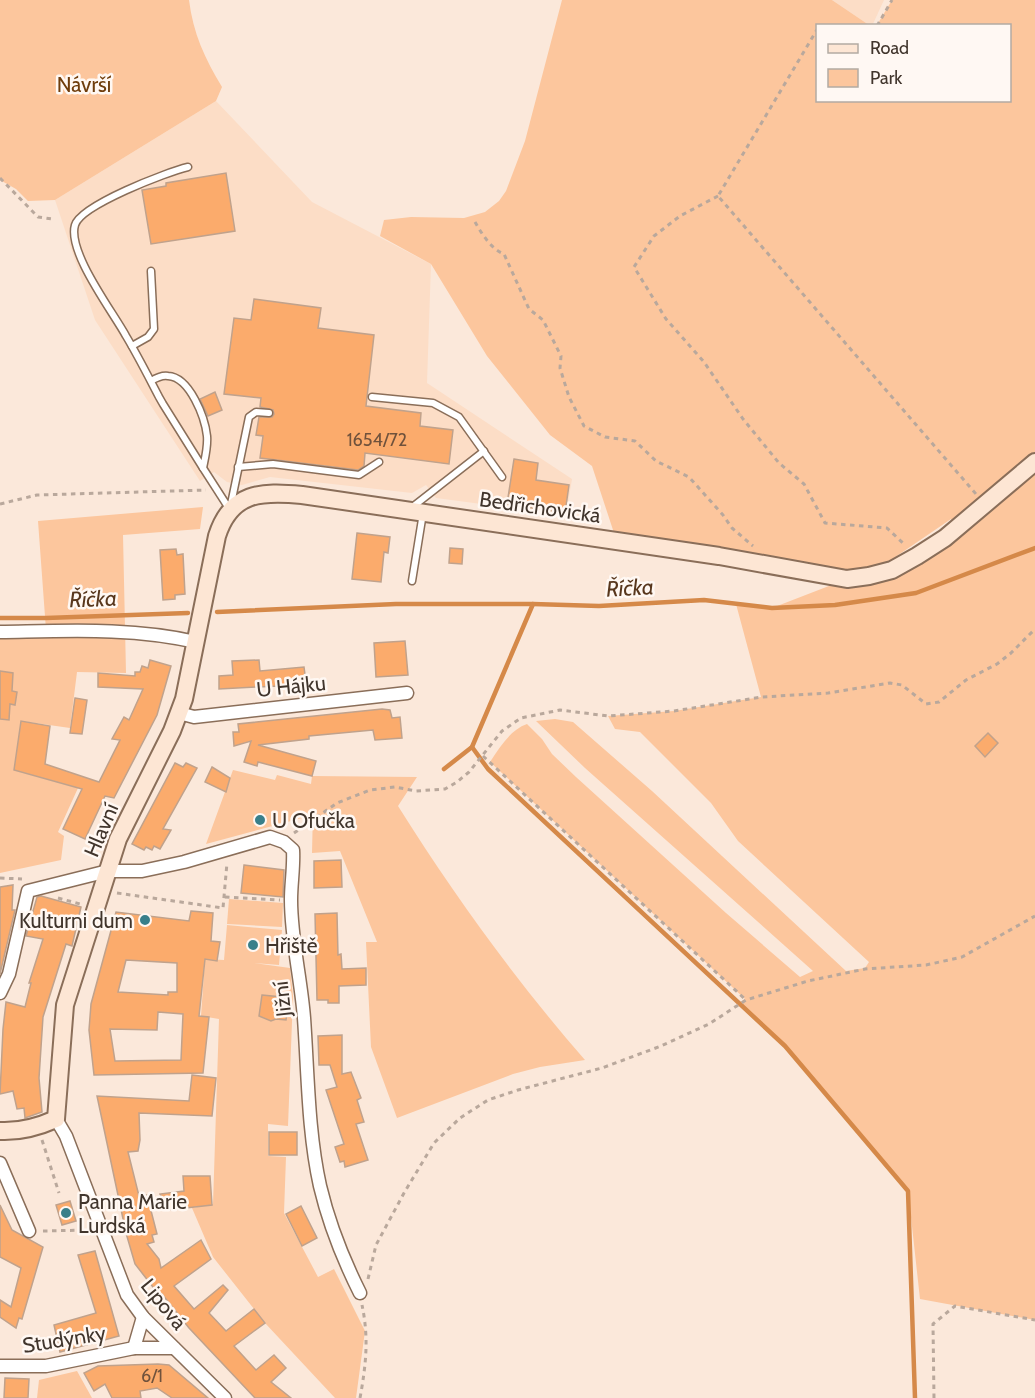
<svg xmlns="http://www.w3.org/2000/svg" width="1035" height="1398" font-family="Cabin,sans-serif">
	<rect width="100%" height="100%" fill="#fbe8da"/>
	<g fill="#fcddc6">
		<polygon points="832,0 884,0 872,26 869,25"/>
		<polygon points="216,101 312,202 431,264 427,383 572,479 566,515 436,498 426,485 412,493 270,477 242,485 227,482 214,472 200,481 95,320 55,200"/>
	</g>
	<g fill="#fcc69d">
		<path d="M0,0H189C193,33 205,59 222,87L216,101L55,200L28,201L16,189L0,180Z"/>
		<path d="M562,0H832L869,25L818,26V100H1010V26L877,25L892,0H1035V1320L920,1299L908,1190L785,1046L739,1003L745,999L490,762C500,747 510,730 527,724L542,739L552,754L576,777L726,913L800,977L813,971L585,768L536,721L555,719L573,722L652,791L846,971L865,968L869,962L738,841L711,803L640,732L615,729L608,716L674,711L761,697L736,604L772,608L847,579L869,576L958,527L951,519L888,562L865,569L836,571L614,533L592,466L550,435L487,356L431,264L380,236L384,220L411,217L464,218L485,212L499,201L506,191L525,141Z"/>
		<polygon points="203,507 200,529 123,535 126,673 77,672 70,728 21,721 14,770 78,788 58,832 64,836 61,860 0,873 0,633 46,630 38,521"/>
		<path d="M233,770L275,780L277,775L311,784L312,776L417,777L398,806C454,895 516,981 585,1060L540,1067L513,1074L397,1118L371,1047L366,942H377L340,851L312,853L313,810L302,818L206,844Z"/>
		<polygon points="229,899 283,903 282,927 227,924"/>
		<polygon points="227,925 282,930 279,965 254,963 290,968 293,996 288,1126 268,1124 268,1156 286,1157 284,1213 318,1277 334,1269 365,1331 356,1398 335,1398 265,1323 213,1257 192,1208 213,1204 219,1019 201,1016 205,959 224,960"/>
		<polygon points="77,1371 92,1398 37,1398 39,1380"/>
	</g>
	<g fill="none" stroke-linecap="round" stroke-linejoin="round">
		<g stroke="#d58949" stroke-width="4.5">
			<polyline points="217,612 396,604 533,604 599,606 704,600 772,608 835,605 916,593 1035,548"/>
			<polyline points="0,618 46,618 188,613"/>
			<polyline points="472,747 488,769 785,1046 908,1191 915,1398"/>
			<polyline points="444,769 472,747 533,604"/>
		</g>
	</g>
	<g fill="#fbab6c" stroke="#c0a28c" stroke-width="1.5" fill-rule="evenodd">
		<polygon points="226,173 235,231 151,244 142,190 166,186 166,183"/>
		<polygon points="254,299 321,308 318,328 374,335 366,406 421,413 420,426 453,430 449,464 365,453 364,466 358,470 260,458 263,436 256,435 259,417 272,417 274,414 273,410 260,407 261,398 224,394 234,318 251,320"/>
		<polygon points="215,392 222,410 208,416 200,399"/>
		<polygon points="514,459 538,463 536,480 569,485 565,513 507,504"/>
		<polygon points="357,533 390,537 388,553 384,552 381,582 352,579"/>
		<polygon points="450,548 463,549 462,564 449,563"/>
		<polygon points="176,549 177,555 183,554 185,594 175,595 175,599 163,600 160,550"/>
		<polygon points="405,641 408,675 376,677 374,643"/>
		<polygon points="150,660 171,666 157,715 114,798 105,796 85,839 63,829 82,789 14,770 21,721 50,726 45,764 99,782 120,740 112,739 124,717 129,720 143,689 98,687 98,673 135,676 135,672 140,672 142,666 148,668"/>
		<polygon points="259,660 260,671 304,667 306,682 290,683 291,686 278,688 278,686 219,689 219,676 233,675 232,661"/>
		<polygon points="0,671 13,673 12,691 17,692 15,705 10,704 9,720 0,719"/>
		<polygon points="75,698 87,700 82,734 70,733"/>
		<polygon points="382,709 390,710 392,718 400,717 402,738 375,740 373,730 309,736 309,739 258,745 316,761 312,776 258,762 257,766 244,762 251,741 234,746 233,732 239,732 238,724"/>
		<polygon points="988,733 998,743 985,757 975,746"/>
		<polygon points="175,763 183,767 186,763 197,768 163,829 171,830 160,849 154,846 152,850 146,847 144,850 132,844"/>
		<polygon points="212,767 230,778 226,792 205,782"/>
		<polygon points="341,860 342,887 314,888 314,861"/>
		<polygon points="244,865 284,870 283,897 241,893"/>
		<polygon points="13,885 12,910 15,910 0,974 0,887"/>
		<polygon points="41,896 81,907 72,946 66,944 43,1017 39,1078 42,1112 25,1118 24,1108 17,1109 13,1091 0,1094 3,1029 6,1002 25,1007 31,983 29,983 43,939 26,936 37,897"/>
		<path d="M191,911L213,913L211,941L220,942L217,961L205,959L199,1016L209,1017L203,1073L94,1075L89,1030L91,1004L116,912L189,921ZM126,960L177,963V992H168V995L118,992ZM158,1012L183,1014L181,1060L115,1061L110,1029L157,1030Z"/>
		<polygon points="337,913 338,955 341,954 342,969 366,968 366,985 339,986 339,1003 328,1003 328,1000 317,1000 315,914"/>
		<polygon points="262,995 282,997 281,1005 288,1005 286,1020 276,1019 271,1021 259,1016"/>
		<polygon points="342,1035 342,1074 351,1072 361,1098 357,1100 364,1122 356,1124 368,1160 345,1167 344,1161 340,1162 335,1147 344,1144 326,1090 337,1087 330,1065 319,1065 318,1036"/>
		<polygon points="192,1075 216,1078 212,1116 139,1113 140,1140 138,1151 128,1152 139,1196 147,1195 157,1234 152,1235 154,1242 147,1244 159,1259 161,1268 201,1240 211,1259 174,1286 194,1309 223,1285 228,1290 209,1313 226,1331 254,1309 265,1323 234,1346 256,1370 274,1355 286,1368 271,1382 291,1398 255,1398 189,1328 162,1294 160,1296 135,1264 126,1233 97,1096 189,1101"/>
		<rect x="269" y="1132" width="28" height="23"/>
		<polygon points="183,1176 210,1176 212,1205 168,1210 160,1194 184,1191"/>
		<polygon points="70,1201 76,1221 62,1225 56,1205"/>
		<polygon points="0,1205 12,1230 43,1247 22,1319 19,1318 16,1328 0,1317 0,1300 11,1307 21,1268 0,1257"/>
		<polygon points="301,1206 317,1238 302,1246 286,1214"/>
		<polygon points="95,1251 119,1336 60,1352 54,1325 96,1313 78,1255"/>
		<polygon points="158,1364 169,1365 208,1398 172,1398 157,1388 140,1391 141,1398 112,1398 105,1384 94,1391 84,1373 98,1366"/>
		<polygon points="5,1378 29,1379 28,1398 4,1398"/>
	</g>
	<g fill="none" stroke-linecap="round" stroke-linejoin="round">
		<defs>
			<g id="lane">
				<polyline points="132,346 148,337 154,329 151,271"/>
				<path d="M151,381C156,378 162,375 168,376C190,377 205,418 207,436C208,447 205,458 203,468L163,404L159,397C148,376 138,356 126,336C113,312 67,252 75,225C81,205 167,172 188,167"/>
				<polyline points="372,397 433,403 459,417 502,477"/>
				<polyline points="238,467 273,464 359,475 379,462"/>
				<polyline points="203,468 230,510"/>
				<polyline points="231,504 249,417 256,412 269,413"/>
				<polyline points="411,508 484,451"/>
				<polyline points="412,581 423,513"/>
			</g>
			<g id="street">
				<path d="M0,632C65,631 132,627 196,642"/>
				<polyline points="179,713 194,717 407,693"/>
				<path d="M0,993L9,974L28,891L108,871H142L184,862L270,837L284,842L293,850C294,867 291,883 291,900C291,939 301,979 304,1018C308,1074 308,1132 320,1186C329,1224 343,1259 360,1293"/>
				<polyline points="56,1119 66,1136 127,1295 143,1317 225,1398"/>
				<polyline points="0,1163 29,1231"/>
				<polyline points="134,1348 143,1317"/>
				<polyline points="0,1366 46,1366 134,1348 174,1348"/>
			</g>
			<path id="secondary" d="M0,1131C20,1132 38,1127 56,1119L65,1005L118,839L172,731L184,699L217,536C231,492 261,491 302,495L719,556L847,579L869,576L892,570L917,556L945,538L1035,462"/>
		</defs>
		<use href="#lane" stroke="#8a6e59" stroke-width="9"/>
		<use href="#street" stroke="#8a6e59" stroke-width="15"/>
		<use href="#secondary" stroke="#8a6e59" stroke-width="20"/>
		<g stroke="#b9a89c" stroke-width="3" stroke-dasharray="4.5 4.5" stroke-linecap="butt">
			<polyline points="819,26 823,26"/>
			<polyline points="877,26 892,0"/>
			<polyline points="818,28 718,196 976,494"/>
			<polyline points="0,178 38,217 52,219"/>
			<polyline points="718,196 680,216 654,236 634,267 666,319 704,362 743,419 779,463 804,484 825,523 887,528 905,545"/>
			<path d="M475,222C482,234 491,249 504,254L529,309L543,320L561,356L560,368L569,397L584,426L605,437L635,441L656,461L689,477L723,515L732,528L753,546"/>
			<polyline points="0,504 37,495 206,490"/>
			<polyline points="483,756 746,1000"/>
			<polyline points="294,833 337,803 370,790 395,787 416,791 445,789 457,782 469,772 502,731 521,718 560,710 608,716 674,711 762,697 828,693 890,683 902,685 926,704 939,702 966,680 997,664 1011,653 1035,629"/>
			<polyline points="0,878 22,879"/>
			<polyline points="117,893 223,908 227,863"/>
			<polyline points="225,897 280,900"/>
			<polyline points="58,898 80,904"/>
			<polyline points="42,1140 59,1193"/>
			<polyline points="43,1231 87,1230"/>
			<polyline points="368,1279 376,1245 404,1193 434,1143 460,1118 488,1100 518,1090 602,1068 661,1046 709,1024 746,1000 808,981 865,969 926,965 962,957 1035,916"/>
			<path d="M360,1398C366,1365 369,1338 362,1305"/>
			<polyline points="934,1398 933,1324 955,1306 1035,1320"/>
		</g>
		<use href="#lane" stroke="#fff" stroke-width="6"/>
		<use href="#street" stroke="#fff" stroke-width="12"/>
		<use href="#secondary" stroke="#fde6d4" stroke-width="16"/>
	</g>
	<g fill="#397f8a" stroke="#fff8f3" stroke-width="2">
		<circle cx="260" cy="820" r="6"/>
		<circle cx="145" cy="920" r="6"/>
		<circle cx="253" cy="945" r="6"/>
		<circle cx="66" cy="1213" r="6"/>
	</g>
	<g text-anchor="middle" dominant-baseline="central" stroke-width="5" stroke-linejoin="round" paint-order="stroke">
		<g font-size="18" fill="#70523c">
			<text x="377" y="440">1654/72</text>
			<text x="152" y="1376">6/1</text>
		</g>
		<g font-size="21" fill="#6f3d0b" stroke="#fff8f3">
			<text x="84" y="84">Návrší</text>
		</g>
		<g font-size="21" fill="#41352c" stroke="#fff8f3">
			<text transform="translate(540 507) rotate(8)">Bedřichovická</text>
			<text transform="translate(291 686) rotate(-6)">U Hájku</text>
			<text transform="translate(101 830) rotate(-67)">Hlavní</text>
			<text transform="translate(282 999) rotate(-96)">Jižní</text>
			<text transform="translate(164 1304) rotate(51)">Lipová</text>
			<text transform="translate(64 1339) rotate(-9)">Studýnky</text>
		</g>
		<g font-size="21" fill="#41352c" stroke="#fff8f3" text-anchor="start">
			<text x="272" y="820">U Ofučka</text>
			<text x="133" y="920" text-anchor="end">Kulturni dum</text>
			<text x="265" y="945">Hřiště</text>
			<text x="78" y="1201">Panna Marie<tspan x="78" dy="24">Lurdská</tspan></text>
		</g>
		<g font-size="22" font-style="italic" fill="#58371d" stroke="#fff8f3">
			<text transform="translate(630 588) rotate(-3)">Říčka</text>
			<text transform="translate(93 599) rotate(-2)">Říčka</text>
		</g>
	</g>
	<rect x="816" y="24" width="195" height="78" fill="#fff8f3" stroke="#b3aaa3" stroke-width="1.5"/>
	<rect x="828" y="44" width="30" height="9" fill="#fde6d4" stroke="#b3aaa3" stroke-width="1.5"/>
	<text x="870" y="54" font-size="18" fill="#41352c">Road</text>
	<rect x="828" y="69" width="30" height="18" fill="#fcc69d" stroke="#b3aaa3" stroke-width="1.5"/>
	<text x="870" y="84" font-size="18" fill="#41352c">Park</text>
</svg>
